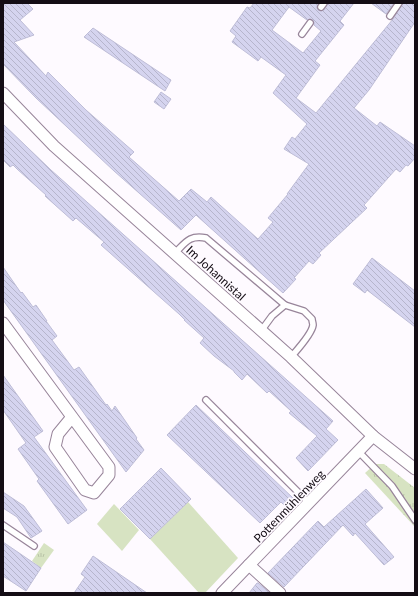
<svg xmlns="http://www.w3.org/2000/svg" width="418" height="596" font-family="Lato,sans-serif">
	<defs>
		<pattern id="grass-tufts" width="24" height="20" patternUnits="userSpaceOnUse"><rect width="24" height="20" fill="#d7e3c2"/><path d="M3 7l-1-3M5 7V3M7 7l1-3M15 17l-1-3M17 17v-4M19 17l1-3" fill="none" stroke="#b8c2a6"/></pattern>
		<pattern id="building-back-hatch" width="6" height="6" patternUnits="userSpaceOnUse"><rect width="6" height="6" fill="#d5d4ef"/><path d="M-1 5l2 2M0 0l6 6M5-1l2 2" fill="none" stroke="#b6b5cc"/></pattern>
	</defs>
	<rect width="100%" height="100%" fill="#fefaff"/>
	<g fill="url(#grass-tufts)">
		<polygon points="375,464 384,464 415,488 415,527 365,473"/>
		<polygon points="44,543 54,550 41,568 32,561"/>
	</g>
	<g fill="#d7e3c2">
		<polygon points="188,502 238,558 205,593 199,593 150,539"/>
		<polygon points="114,504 139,530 122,551 97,524"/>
	</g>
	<g fill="url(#building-back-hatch)" stroke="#bebdd7" fill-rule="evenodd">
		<path d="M3,3H27L33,9L20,20L34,35L14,42L46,76L48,72L86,110L134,152L129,157L179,201L191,189L207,202L211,197L258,239L273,222L268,218L288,194H287L309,164L284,149L292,137L295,139L307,124L273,93L286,75L261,57L258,61L232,42L236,36L230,31L247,7L250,8L254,3H319L317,6V8L318,10L321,11L324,10L328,3H354L340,21L344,25L315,61L320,65L296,98L316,113L393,19L403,3H415V22L369,90L354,108L377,126L380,122L415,146V158L408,166L406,165L400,172L396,169L364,205L367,208L319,253L321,255L313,264L309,261L294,278L296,279L283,293L196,215L181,230L114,171L36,98L3,64ZM289,7L307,20L310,19L313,20L314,23V25L321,31L303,53L272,30Z"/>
		<polygon points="371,3 394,3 386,14"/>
		<polygon points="93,28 171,80 165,91 84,37"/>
		<polygon points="161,92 171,99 164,109 154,102"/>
		<polygon points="3,124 51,170 333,421 326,429 338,440 308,471 296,458 317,436 289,413 291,411 269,391 267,393 247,374 242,380 234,372 234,371 214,356 200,343 204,338 184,320 185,320 179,314 101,245 104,242 76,218 73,221 45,196 46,195 17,169 13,165 10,167 3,160"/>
		<polygon points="372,258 415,291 415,327 367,290 365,293 353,284"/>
		<polygon points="3,267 21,293 22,292 33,307 36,305 47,321 46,321 57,336 52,340 74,370 79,367 106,405 107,404 112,411 115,406 137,438 136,439 144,450 126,472 3,300"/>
		<polygon points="3,375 43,431 34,437 87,510 68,524 37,481 39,479 18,449 26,443 3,410"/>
		<polygon points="196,405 294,499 286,507 281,502 260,523 167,435"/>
		<polygon points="161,468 191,499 150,539 120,509"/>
		<polygon points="366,489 383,508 365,524 394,557 384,565 355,533 353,536 343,525 284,587 268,573 318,521 324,527"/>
		<polygon points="3,492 24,506 42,531 31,538 17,517 3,508"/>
		<polygon points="3,542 41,568 26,591 3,576"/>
		<polygon points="93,556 147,593 74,593 85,577 81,574"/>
		<polygon points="257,583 258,583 270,593 249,593"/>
	</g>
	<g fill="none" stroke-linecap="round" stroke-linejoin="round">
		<defs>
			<g id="service">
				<polyline points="321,7 324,3"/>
				<polyline points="390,16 399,3"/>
				<polyline points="302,34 310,23"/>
				<path d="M175,253C186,242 189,235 206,238L285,305"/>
				<path d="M261,331L272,316L285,305L304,311L312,319C312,321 313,323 313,325C312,334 297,350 291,357"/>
				<polyline points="206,400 309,503"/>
				<polyline points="359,452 392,486 415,520"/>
				<polyline points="3,525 34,546"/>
			</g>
			<g id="minor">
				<polyline points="3,93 54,146 291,357 373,436 415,469"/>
				<polyline points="3,323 109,467 109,475 94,493 85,490 55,447 58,434 72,417"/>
				<polyline points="249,565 280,593"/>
				<polyline points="222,593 373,436"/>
			</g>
		</defs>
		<use href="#service" stroke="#98859a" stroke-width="8"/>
		<use href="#minor" stroke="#98859a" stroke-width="13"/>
		<use href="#service" stroke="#fff" stroke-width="5.5"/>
		<use href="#minor" stroke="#fff" stroke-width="11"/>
	</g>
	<g text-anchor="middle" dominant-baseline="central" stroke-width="3.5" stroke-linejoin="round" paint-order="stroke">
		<g font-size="12" fill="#140d15" stroke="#fefaff">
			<text transform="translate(216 273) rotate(42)">Im Johannistal</text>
			<text transform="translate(289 506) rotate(-46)">Pottenmühlenweg</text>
		</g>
	</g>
	<rect width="418" height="596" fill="none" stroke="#140d15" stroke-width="8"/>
</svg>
